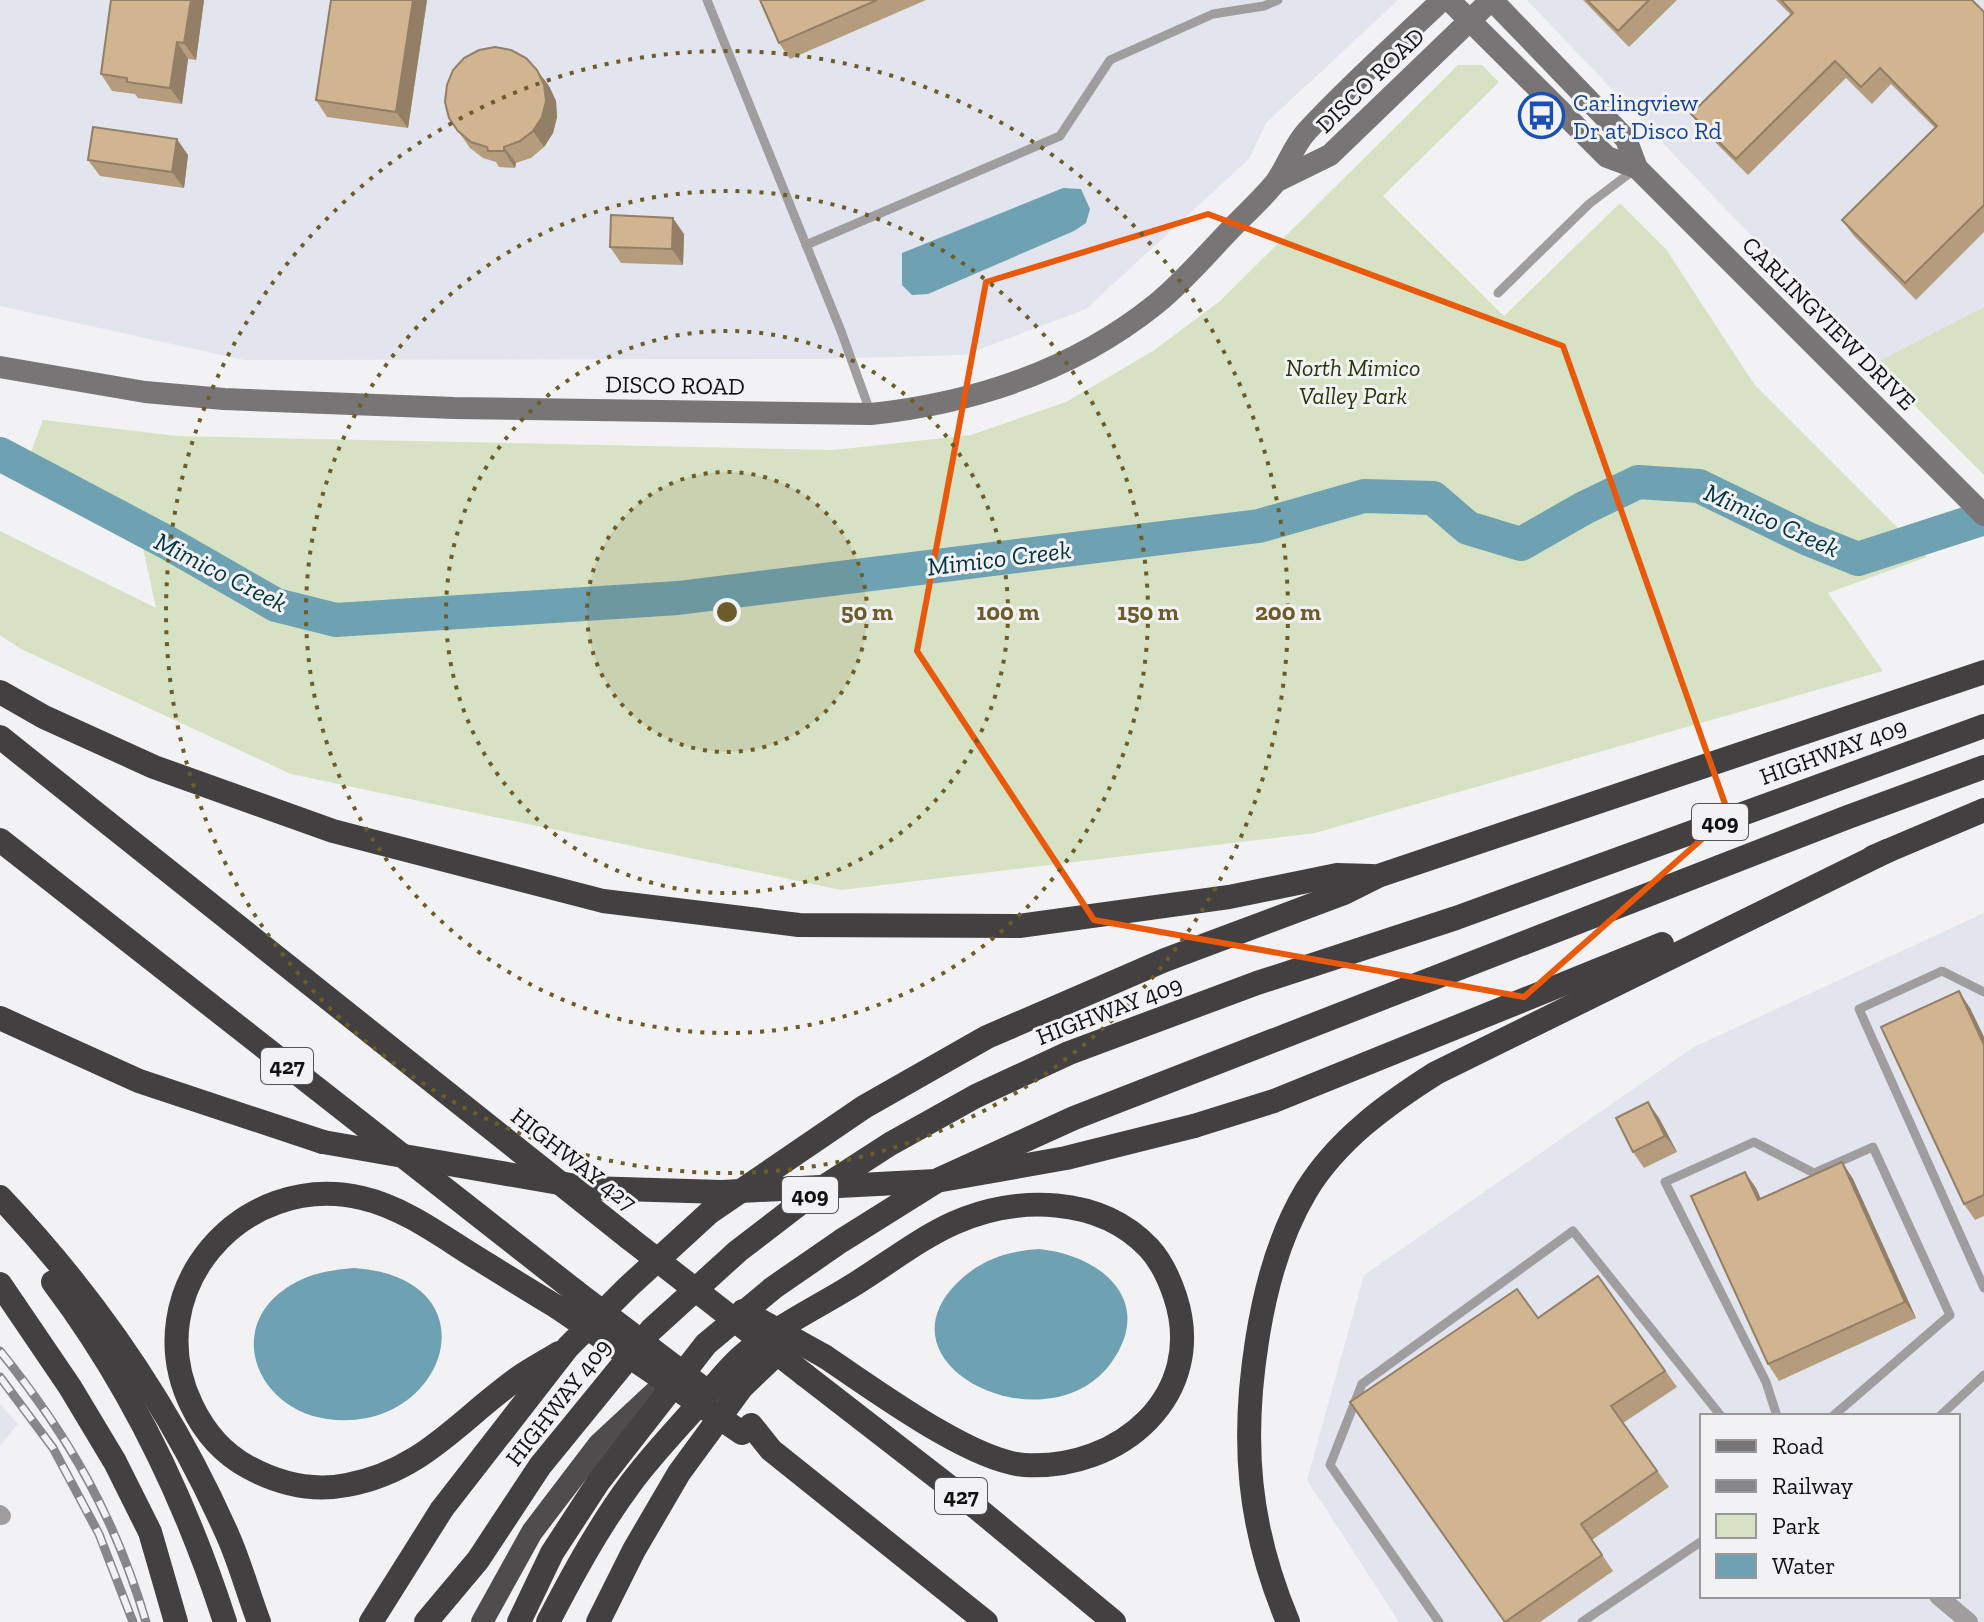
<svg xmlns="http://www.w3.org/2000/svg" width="1984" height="1622" font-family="'Zilla Slab',serif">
	<rect width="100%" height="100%" fill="#f2f2f5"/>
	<g fill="#e3e5ee" fill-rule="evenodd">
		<polygon points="0,0 1396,0 1397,1 1266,123 1249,159 1086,309 965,355 815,359 244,360 0,306"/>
		<polygon points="1527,0 1984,0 1984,307 1873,364"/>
		<path d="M1984,913V1622H1399L1307,1480L1364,1275L1694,1047ZM1702,1416H1958V1596H1702Z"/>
		<polygon points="0,1404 18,1424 0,1446"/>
	</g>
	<g fill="#d6e2c3" fill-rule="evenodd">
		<path d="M1458,65H1482L1499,82L1383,196L1504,316L1620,203L1666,249L1754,384L1927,557L1828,593L1883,671L1315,833L841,890L291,774L21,649L0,635V531L156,608L143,548L105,500L28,460L43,420L177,436L834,450L971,435L1066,402L1153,351L1220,301ZM1024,550L1008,566L327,623L975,552Z"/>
		<polygon points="1984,307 1984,475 1873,364"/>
	</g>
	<g fill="#6ea1b1">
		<polygon points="1063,188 1081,189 1090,209 1086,223 1074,231 928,294 912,295 902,285 902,253"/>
		<path d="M1039,1249C1101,1255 1156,1301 1111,1363C1048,1449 873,1367 957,1283C980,1260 1008,1251 1039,1249Z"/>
		<path d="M354,1268C499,1278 446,1436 327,1419C256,1409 223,1326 291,1285C311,1273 331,1270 354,1268Z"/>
	</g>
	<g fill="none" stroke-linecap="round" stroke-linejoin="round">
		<polyline stroke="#6ea1b1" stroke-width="34" points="0,454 168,543 276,605 336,620 678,598 1259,526 1364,496 1433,498 1468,528 1521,544 1584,508 1638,482 1699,486 1808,539 1858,559 1984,518"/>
		<g stroke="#9f9d9e" stroke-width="9">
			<polyline points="707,0 841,331 871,414"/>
			<polyline points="806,245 1060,136 1110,60 1213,14 1264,6 1278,0"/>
			<polyline points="1498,293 1589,204 1634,170"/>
			<polyline points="1984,992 1942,971 1859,1009 1984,1288"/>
			<polyline points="1777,1416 1766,1382 1665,1182 1754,1142 1814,1173 1873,1147 1950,1315 1833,1416"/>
			<polyline points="1940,1416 1984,1375"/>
			<polyline points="1439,1622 1330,1465 1362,1384 1573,1231 1721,1416"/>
			<polyline points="1582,1622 1702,1541"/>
		</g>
		<g stroke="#9f9d9e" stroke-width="18">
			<polyline points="0,1514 2,1516"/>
			<polyline points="1938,1596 1969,1622"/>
		</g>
		<g stroke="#777575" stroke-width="22">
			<polyline points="1449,0 1607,157 1637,168"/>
			<polyline points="1492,0 1626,139 1637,168 1984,515"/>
			<polyline points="1277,181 1330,155 1491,0"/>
			<path d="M0,367L145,392L224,399L454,408L871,414C973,403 1074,370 1156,304C1182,283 1205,256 1229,231C1244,215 1261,200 1275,183C1287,167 1293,146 1307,131C1349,85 1397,43 1442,0"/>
		</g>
		<polyline stroke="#4f4c4d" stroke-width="22" points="482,1622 532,1532 599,1444 670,1378"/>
		<g stroke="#434041" stroke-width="24">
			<polyline points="0,692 44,717 154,767 333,831 603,901 799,925 1019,926 1229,897 1337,875 1372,876"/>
			<polyline points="0,737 629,1238"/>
			<polyline points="0,840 575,1291"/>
			<polyline points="1873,857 1984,810"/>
			<polyline points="0,1018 139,1081 323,1142"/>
			<polyline points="1194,1126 1274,1101 1662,944"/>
			<path d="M0,1197C94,1296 173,1411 228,1536C240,1563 248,1593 259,1622"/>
			<path d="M53,1282C130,1384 186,1501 225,1622"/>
			<polyline points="0,1284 70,1387 115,1462 150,1532 176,1622"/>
			<path d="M557,1307C527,1289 498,1271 469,1253C436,1232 401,1207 362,1198C241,1170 136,1292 192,1406C205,1433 222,1453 248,1467C279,1484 311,1492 347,1485C423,1471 459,1420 518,1378C531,1369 546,1361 559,1353"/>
			<polyline points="805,1375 978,1509 1114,1622"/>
			<polyline points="751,1425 771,1450 986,1622"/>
			<polyline points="371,1622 442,1509 568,1347 628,1287 710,1212 864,1107 987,1037 1165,960 1344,893 1378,876 1984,672"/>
			<polyline points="426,1622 478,1560 540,1466 651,1330 738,1251 811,1195 890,1144 976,1096 1069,1053 1257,983 1456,918 1984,726"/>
			<polyline points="519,1622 552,1553 599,1481 706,1344 773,1288 841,1241 940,1179 1074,1118 1848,817 1984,767"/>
			<path d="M548,1622C573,1574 599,1526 631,1483C651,1456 675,1431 697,1406C712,1389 726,1370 742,1356C773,1329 810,1311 845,1290C881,1269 916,1240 954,1223C1016,1195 1100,1196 1149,1248C1162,1262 1169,1278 1175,1296C1208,1395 1120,1471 1024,1465C970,1461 871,1387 824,1356"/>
			<polyline points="598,1622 634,1550 679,1473 742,1387 792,1339"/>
			<path d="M1288,1622C1248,1527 1241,1442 1257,1341C1265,1289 1279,1236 1306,1191C1337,1140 1387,1104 1436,1073L1887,851"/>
		</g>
		<defs>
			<g id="rail">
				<path d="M0,1351C69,1436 115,1517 146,1622"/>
				<polyline points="0,1377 53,1448 99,1534 133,1622"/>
			</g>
		</defs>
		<use href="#rail" stroke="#878789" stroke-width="9"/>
		<use href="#rail" stroke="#f2f2f5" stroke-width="6" stroke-dasharray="18" stroke-linecap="butt"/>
		<g stroke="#434041" stroke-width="24">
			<polyline points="323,1142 588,1188 722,1192 936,1181 1066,1158 1194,1126"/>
			<polyline points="629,1238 805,1375"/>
			<polyline points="575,1291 700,1386"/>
			<polyline points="557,1307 742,1433"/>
			<polyline points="743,1311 824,1356"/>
		</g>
	</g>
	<g fill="#b49c7d">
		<polygon points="204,0 196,60 188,59 182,104 138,98 135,94 112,91 101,74"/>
		<polygon points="331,0 427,0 408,128 327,117 316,100"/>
		<polygon points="760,0 926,0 790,59 779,43"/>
		<polygon points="1583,0 1677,0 1629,47"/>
		<polygon points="1776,0 1972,0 1984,12 1984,232 1916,300 1854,236 1842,220 1935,128 1891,84 1872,104 1846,78 1748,175 1703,130 1691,114 1791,15"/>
		<polygon points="549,86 556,101 557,117 553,133 544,147 531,158 516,163 515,168 499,167 496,162 483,158 470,148 449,118"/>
		<polygon points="188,155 184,188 100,176 88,160"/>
		<polygon points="684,234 683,265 621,263 610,247"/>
		<polygon points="1970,1008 1984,1037 1984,1216 1975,1220 1964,1204"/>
		<polygon points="1659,1118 1677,1152 1644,1168 1633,1152"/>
		<polygon points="1842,1162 1853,1179 1916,1318 1779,1381 1768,1364 1756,1188 1761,1199"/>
		<polygon points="1598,1276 1677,1387 1623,1423 1669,1487 1592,1540 1613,1571 1540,1622 1505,1622 1538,1318"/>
	</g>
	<g fill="#927f66">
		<polygon points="191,0 204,0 196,60 184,43"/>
		<polygon points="413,0 427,0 408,128 396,112"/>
		<polygon points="177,42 188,59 182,104 170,88"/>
		<polygon points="537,70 549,86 556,101 557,117 553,133 544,147 533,131"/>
		<polygon points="177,139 188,155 184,188 172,172"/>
		<polygon points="504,147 516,163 515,168 504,151"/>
		<polygon points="673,218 684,234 683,265 672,249"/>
		<polygon points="1959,991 1970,1008 1984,1037 1984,1045"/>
		<polygon points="1648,1102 1659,1118 1677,1152 1665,1136"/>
		<polygon points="1842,1162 1853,1179 1916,1318 1905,1302"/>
		<polygon points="1745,1172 1756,1188 1769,1217 1758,1200"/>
	</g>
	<g fill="#d1b591" stroke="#927f66" stroke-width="2">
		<polygon points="111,0 191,0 184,43 177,42 170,88 127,82 127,78 101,74"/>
		<polygon points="331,0 413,0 396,112 316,100"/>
		<polygon points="760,0 877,0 779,43"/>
		<polygon points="1587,0 1649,0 1618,31"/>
		<polygon points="1781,0 1972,0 1984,12 1984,205 1905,283 1842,220 1937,126 1880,68 1861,87 1835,61 1736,159 1691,114 1793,13"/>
		<polygon points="495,47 511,50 526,58 537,70 544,85 546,101 542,117 533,131 520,141 504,147 504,151 488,151 487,147 471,142 458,131 449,118 445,102 447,85 453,70 464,58 479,50"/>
		<polygon points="93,127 177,139 172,172 88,160"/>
		<polygon points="611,215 673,218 672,249 610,247"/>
		<polygon points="1959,991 1984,1045 1984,1195 1964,1204 1881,1027"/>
		<polygon points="1648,1102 1665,1136 1633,1152 1616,1118"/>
		<polygon points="1842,1162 1905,1302 1768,1364 1691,1196 1745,1172 1758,1200"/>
		<polygon points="1598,1276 1665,1371 1611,1406 1657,1471 1581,1524 1602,1555 1505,1622 1350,1402 1517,1289 1538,1318"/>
	</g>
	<path fill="none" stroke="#e8590c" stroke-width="6" stroke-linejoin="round" d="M1208,214L1563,346L1729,815L1524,997L1094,920L917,651L986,282Z"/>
	<circle cx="727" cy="612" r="140" fill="#6c5c29" fill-opacity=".12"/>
	<g fill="none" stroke="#6c5c29" stroke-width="4" stroke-dasharray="4 8">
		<circle cx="727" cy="612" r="140"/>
		<circle cx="727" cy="612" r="281"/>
		<circle cx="727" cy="612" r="421"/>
		<circle cx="727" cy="612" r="561"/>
	</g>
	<defs>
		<symbol id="bus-ring" viewBox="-11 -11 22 22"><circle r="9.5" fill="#f2f2f5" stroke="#1a4fb4" stroke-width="1.5"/><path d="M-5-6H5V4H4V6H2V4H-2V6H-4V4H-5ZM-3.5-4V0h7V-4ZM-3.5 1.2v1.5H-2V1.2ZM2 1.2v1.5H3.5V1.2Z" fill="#1a4fb4"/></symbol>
	</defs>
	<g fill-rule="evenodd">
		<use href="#bus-ring" x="1516" y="90" width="51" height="51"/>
	</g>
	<g text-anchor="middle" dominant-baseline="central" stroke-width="6" stroke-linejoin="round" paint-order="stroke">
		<g fill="#f2f2f5" stroke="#545456" stroke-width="2">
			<rect x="1692" y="804" width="56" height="36" rx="6"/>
			<rect x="261" y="1048" width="52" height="36" rx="6"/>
			<rect x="782" y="1177" width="56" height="36" rx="6"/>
			<rect x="935" y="1478" width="52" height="36" rx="6"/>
		</g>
		<g font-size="22" font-weight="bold" fill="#111112">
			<text x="1720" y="822">409</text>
			<text x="287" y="1066">427</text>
			<text x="810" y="1195">409</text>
			<text x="961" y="1496">427</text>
		</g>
		<g font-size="24" fill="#111112" stroke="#f2f2f5">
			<text transform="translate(1370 80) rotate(-44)">DISCO ROAD</text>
			<text transform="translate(1829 323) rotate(45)">CARLINGVIEW DRIVE</text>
			<text transform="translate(675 385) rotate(1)">DISCO ROAD</text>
			<text transform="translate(1833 751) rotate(-20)">HIGHWAY 409</text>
			<text transform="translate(1109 1010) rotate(-21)">HIGHWAY 409</text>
			<text transform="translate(574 1159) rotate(38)">HIGHWAY 427</text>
			<text transform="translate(558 1402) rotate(-52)">HIGHWAY 409</text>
		</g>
		<g font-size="24" fill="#164399" stroke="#f2f2f5" text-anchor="start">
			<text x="1573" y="102">Carlingview<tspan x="1573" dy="28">Dr at Disco Rd</tspan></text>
		</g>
		<g font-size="24" font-style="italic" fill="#293707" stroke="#f2f2f5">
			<text x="1353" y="367">North Mimico<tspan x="1353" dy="28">Valley Park</tspan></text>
		</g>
		<g font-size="26" font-style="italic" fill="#013340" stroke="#f2f2f5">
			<text transform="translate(1772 520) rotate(24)">Mimico Creek</text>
			<text transform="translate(999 558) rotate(-7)">Mimico Creek</text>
			<text transform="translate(221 572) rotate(27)">Mimico Creek</text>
		</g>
	</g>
	<circle cx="727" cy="612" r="12" fill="#6c5c29" stroke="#f2f2f5" stroke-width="4"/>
	<g font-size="24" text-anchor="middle" font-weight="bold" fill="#6c5c29" stroke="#f2f2f5" stroke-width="6" stroke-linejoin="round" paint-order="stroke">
		<text x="867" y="620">50 m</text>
		<text x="1008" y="620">100 m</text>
		<text x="1148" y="620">150 m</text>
		<text x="1288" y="620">200 m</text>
	</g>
	<rect x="1700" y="1414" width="260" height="184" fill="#f2f2f5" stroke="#98989a" stroke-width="2"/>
	<rect x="1716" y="1440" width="40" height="12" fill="#777575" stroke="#98989a" stroke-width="2"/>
	<text x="1772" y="1454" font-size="24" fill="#111112">Road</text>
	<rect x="1716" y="1480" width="40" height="12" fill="#878789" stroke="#98989a" stroke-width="2"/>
	<text x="1772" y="1494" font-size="24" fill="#111112">Railway</text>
	<rect x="1716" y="1514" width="40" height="24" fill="#d6e2c3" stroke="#98989a" stroke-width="2"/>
	<text x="1772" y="1534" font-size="24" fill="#111112">Park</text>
	<rect x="1716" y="1554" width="40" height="24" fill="#6ea1b1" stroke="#98989a" stroke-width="2"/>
	<text x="1772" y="1574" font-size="24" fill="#111112">Water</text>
</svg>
